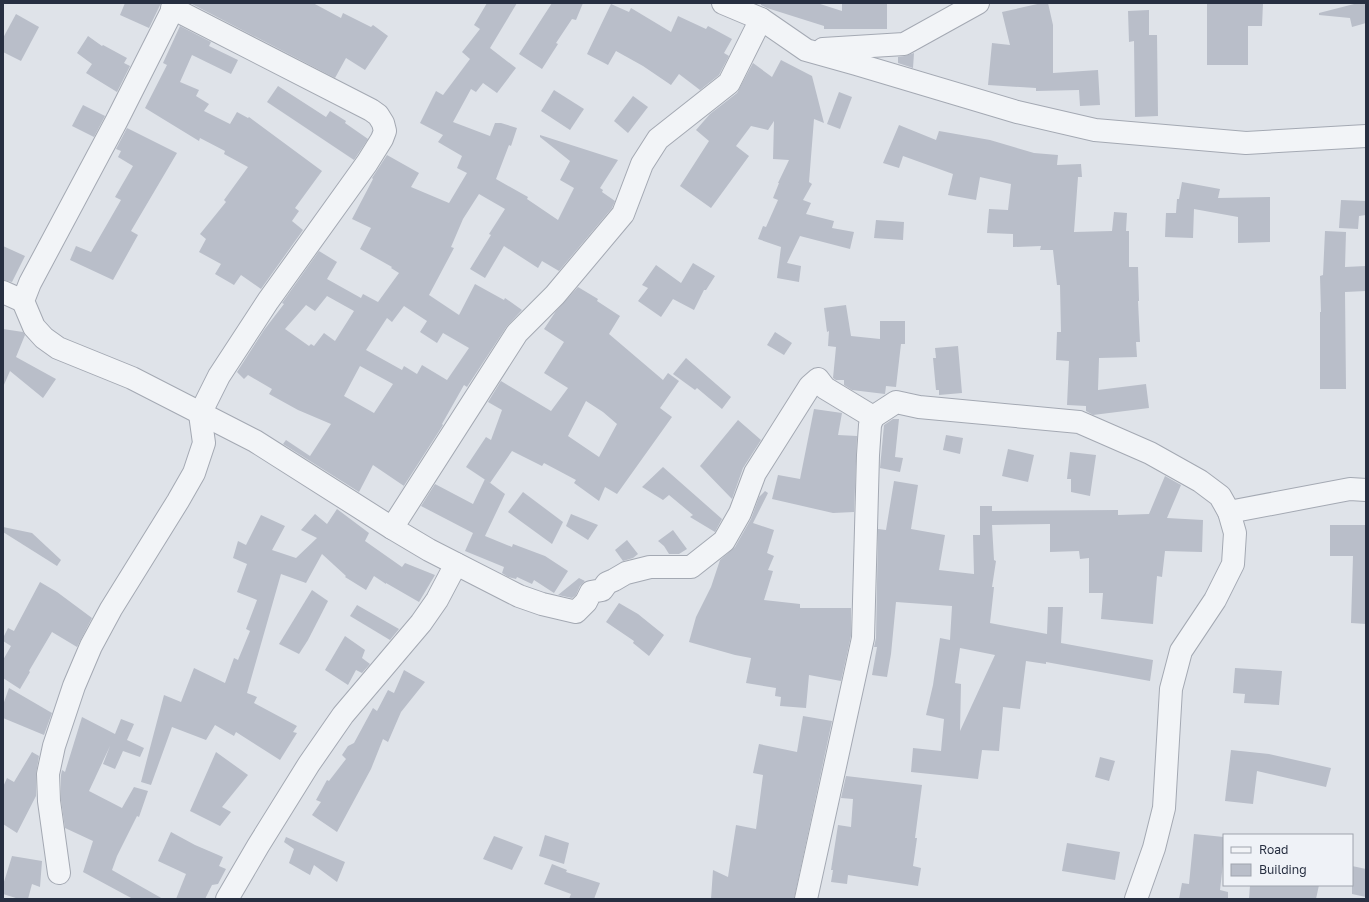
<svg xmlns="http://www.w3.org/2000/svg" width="1369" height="902" font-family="'Golos Text',sans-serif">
	<rect width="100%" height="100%" fill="#dfe3e9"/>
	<g fill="#b9bec9" fill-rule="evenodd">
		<polygon points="125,3 161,3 149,28 120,15"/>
		<polygon points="190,3 313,3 341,18 343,13 371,27 373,25 388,36 365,70 346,58 335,78"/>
		<path d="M487,3H517L490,48L516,68L497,93L483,83L476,92L471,89L453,122L490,136L495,123H501L517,128L511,146L509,145L496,179L528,197L527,199L558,220L574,188L560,180L570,161L540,137V135L618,160L600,188L603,190L602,192L615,201L612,208L559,271L542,261L538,268L504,246L485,278L470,269L491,235L489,234L505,209L479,194L463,219L451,247L454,248L429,295L459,315L475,284L504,300L505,298L522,310L507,326L467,387L464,385L442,424L443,425L398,495L404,486L373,465L359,492L283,444L286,440L310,456L331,424L298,410L269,394L272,389L248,375L244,379L237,372L264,330L284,304L282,303L319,251L337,262L327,279L361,298L363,294L378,302L399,273L391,268L392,267L360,249L371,228L352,219L373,179L372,178L387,155L419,173L411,187L449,203L467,173L457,168L462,156L438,142L443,135L420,123L436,91L443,95L470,59L462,52L480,29L474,25ZM327,296L354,311L335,341L324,333L314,346L311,344L309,346L285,329L306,305L315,311ZM404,306L427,321L420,332L437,343L443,333L469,348L447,380L422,365L417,374L404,366L402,370L366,350L387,318L392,322ZM360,366L393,384L374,413L344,396Z"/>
		<polygon points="552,3 583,3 576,20 572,19 556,43 558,44 542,69 519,54"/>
		<polygon points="761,3 817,3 842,11 842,3 887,3 887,29 824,29 824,26 767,8 761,5"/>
		<polygon points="1042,3 1048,3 1053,25 1053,73 1098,70 1100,105 1080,106 1079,90 1036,91 1036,88 988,85 992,43 1010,45 1002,12"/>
		<polygon points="1207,3 1263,3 1262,26 1248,26 1248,65 1207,65"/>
		<polygon points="1358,3 1366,3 1366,23 1352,27 1350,18 1319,15 1319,13"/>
		<polygon points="611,4 629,12 631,8 671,32 678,16 706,29 708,26 732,39 724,53 729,56 719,75 700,90 679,74 671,85 643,66 616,51 608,65 587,54"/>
		<polygon points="1149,10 1149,35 1157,35 1158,116 1135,117 1134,41 1129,42 1128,11"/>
		<polygon points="16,14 39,27 21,61 3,52 3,38"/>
		<polygon points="180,26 211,42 209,46 238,60 231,74 192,55 180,82 199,90 196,96 209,104 204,111 230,124 237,112 248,118 249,117 322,171 295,208 299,211 292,221 303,230 261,289 241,275 234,285 215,274 221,264 199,252 206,239 200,234 226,202 224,200 248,167 224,154 225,151 200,138 199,141 145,108 167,65 163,63"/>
		<polygon points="88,36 102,46 103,45 127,58 124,63 130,66 117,92 86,73 92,64 77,53"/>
		<polygon points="914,53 913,68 898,63 898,57 905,56"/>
		<polygon points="781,60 812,76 824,123 814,119 809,182 812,184 803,200 811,203 806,214 834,221 832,228 854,232 850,249 800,236 787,263 801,266 799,282 777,278 781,247 758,239 763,226 766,227 778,200 773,198 779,183 778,183 789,160 773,159 774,121 768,130 751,126 736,146 749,156 711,208 680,186 709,141 696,130 710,114 737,93 753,63 772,77"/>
		<polygon points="278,86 326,117 330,111 346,121 345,123 368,139 354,160 267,102"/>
		<polygon points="554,90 584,109 570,130 541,111"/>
		<polygon points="839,92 852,97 840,129 827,124"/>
		<polygon points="633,96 648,107 628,133 614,121"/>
		<polygon points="83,105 105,116 94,137 72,126"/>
		<polygon points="899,125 936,140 939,131 990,140 1034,153 1058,155 1057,165 1081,164 1082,177 1078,177 1074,232 1112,231 1114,212 1127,213 1126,231 1129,231 1129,267 1138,267 1139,301 1138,301 1140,342 1136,342 1137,357 1099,358 1098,390 1146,384 1149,408 1093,415 1086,411 1086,406 1067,405 1069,361 1056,360 1057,332 1061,332 1060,285 1057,285 1053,250 1040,250 1041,246 1013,247 1013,234 987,233 989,209 1008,210 1011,184 980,177 976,200 948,195 953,174 903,156 899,168 883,163"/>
		<polygon points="127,128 177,153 131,231 138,235 113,280 70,260 76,246 91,252 121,200 115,197 133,166 118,157 121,151 116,149"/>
		<polygon points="1182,182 1220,189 1218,198 1270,197 1270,242 1238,243 1238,217 1194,209 1193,238 1165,237 1166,213 1176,213 1177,199 1179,199"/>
		<polygon points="1341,200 1366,201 1366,215 1359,216 1358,229 1339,228"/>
		<polygon points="876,220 904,222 903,240 874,238"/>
		<polygon points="1325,231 1346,232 1345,267 1366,266 1366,291 1345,292 1346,389 1320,389 1320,312 1321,312 1320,276 1323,275"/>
		<polygon points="3,246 25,256 12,282 3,280"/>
		<polygon points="693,263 715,276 706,290 704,290 694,310 673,299 661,317 638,301 648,288 642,285 656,265 681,283"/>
		<path d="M578,287L598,299L597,301L620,316L609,334L663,380L668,373L679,381L660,408L672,417L617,494L605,487L599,501L574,483L576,480L544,463L542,466L512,451L490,483L466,467L486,437L491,440L502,410L488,402L501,381L551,411L568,388L544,373L564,342L544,329L556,311ZM586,401L603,412L617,424L599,457L568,436Z"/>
		<polygon points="846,305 851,336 880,339 880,321 905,321 905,344 901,344 896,387 886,386 885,394 852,390 844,385 844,380 836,380 833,378 836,347 828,346 829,331 827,332 824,308"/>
		<polygon points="3,329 23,332 25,335 16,357 56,379 43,398 10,371 3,387"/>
		<polygon points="775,332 792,343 784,355 767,345"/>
		<polygon points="958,346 962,393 939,395 939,390 936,390 933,358 936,358 935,348"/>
		<polygon points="686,358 731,397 722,409 697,388 695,390 673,374"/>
		<polygon points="814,409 842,413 838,435 857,436 854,512 833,513 772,499 778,475 800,479"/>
		<polygon points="893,419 899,419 895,457 903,458 900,472 880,468 884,425"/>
		<polygon points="738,420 761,440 743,468 732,499 700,466"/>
		<polygon points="946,435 963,438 960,454 943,450"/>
		<polygon points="1008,449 1034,455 1028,482 1002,476"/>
		<polygon points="1070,452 1096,455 1090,496 1071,492 1071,479 1067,479"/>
		<polygon points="663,467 722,519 715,532 690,517 693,515 669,495 663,500 642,487"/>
		<path d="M1165,476L1181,485L1167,518L1203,520L1202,552L1165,551L1162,577L1157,576L1153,624L1101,619L1103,593H1089V558L1080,559L1079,551L1050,552V524L992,525L994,560L996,561L992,587H994L990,623L1047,634L1048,607H1063L1061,643L1153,660L1150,681L1046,662V664L1026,661L1020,709L1003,707L999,751L982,750L978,779L911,772L913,748L941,751L944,719L926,715L933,685L940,638L950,640L952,606L896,602L891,654L887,677L872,675L877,647H874L876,638L878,529L886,530L894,481L918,485L911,529L945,535L939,570L974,574L973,535H980V506H992V511L1118,510V515L1149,514ZM960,648L995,655L960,731L961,684L955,683Z"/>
		<polygon points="485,479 505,494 485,536 512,547 513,544 545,556 568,571 554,593 534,580 532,584 517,577 516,579 508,577 502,573 504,567 465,551 473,533 421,506 435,484 473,504"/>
		<polygon points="765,491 768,493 753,523 774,530 767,553 774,556 768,570 773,571 764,600 800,604 800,608 851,608 851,636 841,681 809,675 806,708 780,706 781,697 775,696 776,688 746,683 751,658 735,655 689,642 696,617 711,587 720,560 735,547 751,519 759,497"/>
		<polygon points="523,492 563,522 552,544 508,512"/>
		<polygon points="337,509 369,533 365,541 402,567 405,563 435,575 419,602 386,583 386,584 374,576 366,590 345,577 346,576 322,554 306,583 281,574 247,693 257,697 254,703 297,726 293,732 297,733 280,760 236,732 234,736 215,725 206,740 172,727 151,785 141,782 164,695 181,702 194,668 225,683 234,658 238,660 250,631 246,629 257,600 237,592 247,564 233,558 238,541 246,545 261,515 285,526 272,550 296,558 317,538 301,530 315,514 327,524"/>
		<polygon points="571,514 598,525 588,540 566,526"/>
		<polygon points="1330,525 1366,525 1366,624 1351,623 1353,556 1330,556"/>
		<polygon points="3,527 32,533 61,560 57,566 3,532"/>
		<polygon points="673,530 687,549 679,554 669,554 664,546 658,541"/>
		<polygon points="627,540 638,554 633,558 623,561 615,550"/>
		<polygon points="579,578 585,581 580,586 576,595 572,598 558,595"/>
		<polygon points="40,582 57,592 92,618 77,647 52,632 29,671 30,672 20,689 3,678 3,660 11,646 3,641 3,638 8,628 14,631"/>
		<polygon points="312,590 328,601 308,640 299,654 279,644"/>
		<polygon points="619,603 638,614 664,635 649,656 633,643 634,641 606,622"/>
		<polygon points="357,605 399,629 390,640 350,616"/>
		<polygon points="345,636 365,650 362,658 370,664 362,673 356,670 348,685 325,670"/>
		<polygon points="1235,668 1282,671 1279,705 1244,703 1245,694 1233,693"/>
		<polygon points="404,670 425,682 401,712 388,742 383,739 371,769 337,832 312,815 321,802 316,800 327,780 329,781 346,759 342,755 348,746 354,743 373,708 377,711 388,690 394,693"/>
		<polygon points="9,688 52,713 44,735 3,718 3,705"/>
		<polygon points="803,716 832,721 794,899 711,899 713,870 728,877 736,825 756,829 763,775 753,773 759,744 797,752"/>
		<polygon points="82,717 115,734 121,719 134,724 127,740 144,748 140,757 123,751 115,769 103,764 110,746 89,791 122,808 134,787 148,791 139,817 137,816 117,856 112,870 163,899 133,899 83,872 93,841 65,828 61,800 61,775 62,770 65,772"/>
		<polygon points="1231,750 1269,754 1331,768 1326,787 1257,771 1253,804 1225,801"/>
		<polygon points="32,752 39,756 36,774 36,796 17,833 3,824 3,787 7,778 14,782"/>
		<polygon points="216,752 248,775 222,807 231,812 220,826 190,811"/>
		<polygon points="1100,757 1115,761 1109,781 1095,777"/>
		<polygon points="846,776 922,785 915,838 917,838 913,866 921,868 918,886 848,875 847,884 831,882 833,870 831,870 838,825 851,827 853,799 841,798"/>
		<polygon points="171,832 195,845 223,857 219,866 226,869 218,884 212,885 205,899 176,899 186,874 158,861"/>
		<polygon points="1194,834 1224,837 1224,855 1220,890 1228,892 1228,899 1179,899 1182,883 1189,884"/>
		<polygon points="545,835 569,843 564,864 539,856"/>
		<polygon points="494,836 523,847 512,870 483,859"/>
		<polygon points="286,837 345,862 337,882 314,865 310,875 289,863 294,849 284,842"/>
		<polygon points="1067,843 1120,852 1115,880 1062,871"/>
		<polygon points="12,856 42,861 40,887 32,884 28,899 19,899 3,894 3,885"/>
		<polygon points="552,864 567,870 566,872 600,883 594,899 569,899 571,894 544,884"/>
		<polygon points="1352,866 1366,869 1366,897 1352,894"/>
		<polygon points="1250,885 1319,885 1316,899 1249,899"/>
	</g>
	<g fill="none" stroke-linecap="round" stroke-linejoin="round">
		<defs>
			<g id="minor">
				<polyline points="176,3 117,120 30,283 23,301 34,327 44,338 58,348 132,378 255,441 392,528"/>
				<polyline points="723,3 761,19 806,50 856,64 1017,112 1095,130 1246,143 1366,136"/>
				<polyline points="761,19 729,83 658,139 642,164 623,214 555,295 517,333 392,528 429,550 519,596 542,604 576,612 586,602 591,592 602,590 607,583 614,580 626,573 650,567 691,567 724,541 740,513 755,473 810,386 818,379 825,388 873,417 896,402 919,407 1079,422 1150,453 1200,481 1220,496 1229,512 1235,533 1233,564 1215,600 1181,651 1171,689 1164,808 1154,848 1136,899"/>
				<polyline points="823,49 904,44 978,3"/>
				<polyline points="3,292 23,301"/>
				<polyline points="1229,512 1350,489 1366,490"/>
				<polyline points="59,873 49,801 48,774 54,746 74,686 91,646 111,609 178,501 194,473 204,443 200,414 219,376 268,301 367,163 382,139 385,131 383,123 378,115 371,110 172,8"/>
				<polyline points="227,899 258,846 309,764 343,715 421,623 437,600 456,564"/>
				<polyline points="806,899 863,638 868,455 870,425 873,417"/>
			</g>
		</defs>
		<use href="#minor" stroke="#a4a9b3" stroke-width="24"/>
		<use href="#minor" stroke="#f2f4f7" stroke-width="22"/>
	</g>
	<rect width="1369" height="902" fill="none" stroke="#272f41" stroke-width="8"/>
	<rect x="1223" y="834" width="130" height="52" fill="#eff2f7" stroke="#9fa4ae"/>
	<rect x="1231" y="847" width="20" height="6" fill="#f2f4f7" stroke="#9fa4ae"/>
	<text x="1259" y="854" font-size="12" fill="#272f41">Road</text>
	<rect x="1231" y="864" width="20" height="12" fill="#b9bec9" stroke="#9fa4ae"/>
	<text x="1259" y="874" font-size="12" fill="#272f41">Building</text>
</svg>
